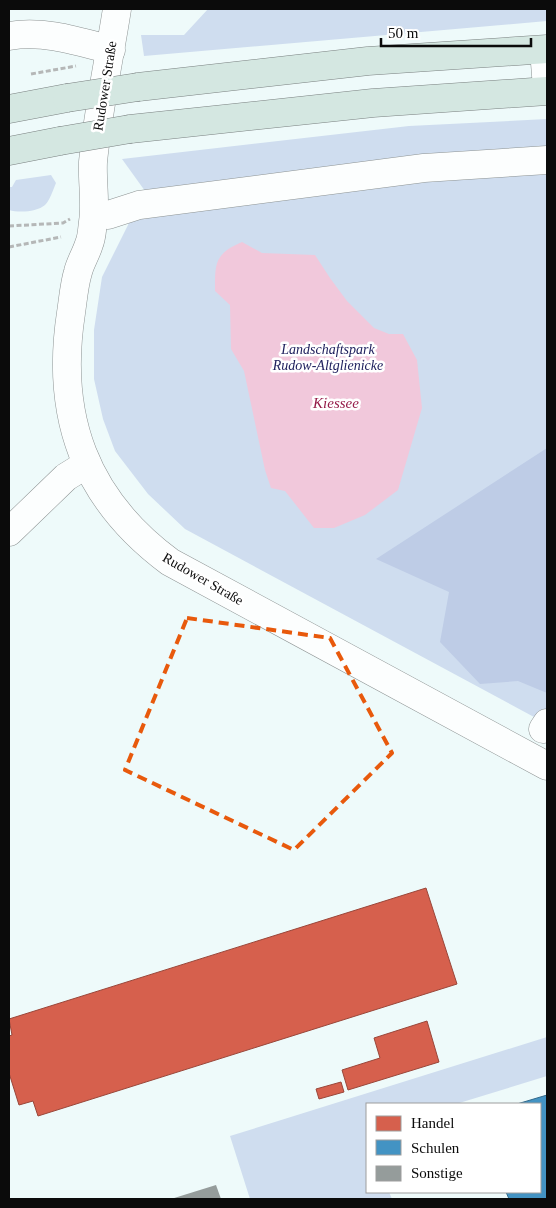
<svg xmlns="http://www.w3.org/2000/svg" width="556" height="1208" font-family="Georgia,serif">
	<rect width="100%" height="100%" fill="#eefafa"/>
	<g fill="#cfddef">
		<polygon points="208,9 547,9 547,21 144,56 141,35 184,35"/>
		<polygon points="547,119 547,724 185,529 148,494 115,451 103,419 94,379 94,330 102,277 145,191 122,159 409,126"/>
		<path d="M51,175L56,183C53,190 50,200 45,205C37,212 19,213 9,210V187H12L16,180Z"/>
		<polygon points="547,1037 547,1076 456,1104 367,1104 367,1192 389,1192 392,1199 250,1199 230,1136"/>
	</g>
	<polygon fill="#becce6" points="547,448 547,693 518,681 480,684 440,642 449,592 376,559"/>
	<path fill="#f1c8db" d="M242,242L262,253L315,255L330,278L347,301L374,328L389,334H403L417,360L422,408L398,490L365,515L334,528H314L285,491L271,488L265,470L244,371L231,349L230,305L215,291C215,264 214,254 242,242Z"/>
	<g fill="#d6604d" stroke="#994639">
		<polygon points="426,888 457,984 38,1116 33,1101 19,1105 9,1073 9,1036 12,1035 9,1019"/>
		<polygon points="427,1021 439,1062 348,1090 342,1070 380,1058 374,1038"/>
		<polygon points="341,1082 344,1092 319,1099 316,1089"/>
	</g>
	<polygon fill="#4393c3" stroke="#326a8c" points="547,1095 547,1199 509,1199 506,1192 540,1192 540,1104 517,1104"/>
	<polygon fill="#959c9b" points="216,1185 221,1199 171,1199"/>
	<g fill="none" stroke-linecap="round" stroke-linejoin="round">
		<defs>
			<g id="minor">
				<path d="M117,9C109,60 98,111 93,162C92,182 96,202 93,222C92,229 92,237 89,244C86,254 80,263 78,272C74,285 73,300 71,313C55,417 85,499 170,562L547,766"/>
				<path d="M9,36C44,30 77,41 111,50"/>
				<polyline points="544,50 547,88"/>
				<polyline points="108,215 139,205 424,168 547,160"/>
				<polyline points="9,532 66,477 87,464"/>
				<polyline points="543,729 547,723"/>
			</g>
			<g id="highway">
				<polyline points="138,87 368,61 547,49"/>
				<polyline points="9,109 67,98"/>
				<polyline points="130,129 373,103 547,91"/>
				<polyline points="9,151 60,141"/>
			</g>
		</defs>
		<use href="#minor" stroke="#8d9393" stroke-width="29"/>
		<use href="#highway" stroke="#7a8080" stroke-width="29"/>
		<g stroke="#b5b7b7" stroke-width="3" stroke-dasharray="5 2.5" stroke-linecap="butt">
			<polyline points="31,74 76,66"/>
			<polyline points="9,226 63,223 70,219"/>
			<polyline points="9,247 61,237"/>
		</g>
		<use href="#minor" stroke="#fcfefe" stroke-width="28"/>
		<use href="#highway" stroke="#d4e7e1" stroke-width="28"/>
		<defs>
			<g id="highway-bridge">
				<polyline points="67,98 138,87"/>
				<polyline points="60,141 130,129"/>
			</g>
		</defs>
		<use href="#highway-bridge" stroke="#7a8080" stroke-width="29" stroke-linecap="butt"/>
		<use href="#highway-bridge" stroke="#d4e7e1" stroke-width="28"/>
	</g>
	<path fill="none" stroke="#e8590c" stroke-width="4" stroke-dasharray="10 6" stroke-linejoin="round" d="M187,618L330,638L392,753L294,850L125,770Z"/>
	<g text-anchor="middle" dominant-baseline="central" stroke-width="5" stroke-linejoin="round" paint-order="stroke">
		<g font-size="14" fill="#0b0b0b" stroke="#fff">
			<text transform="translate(105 86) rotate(-81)">Rudower Straße</text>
			<text transform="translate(203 579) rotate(30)">Rudower Straße</text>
		</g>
		<g font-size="14" font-style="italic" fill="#20215e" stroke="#fff">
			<text x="328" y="349">Landschaftspark<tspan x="328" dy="16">Rudow-Altglienicke</tspan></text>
		</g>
		<g font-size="15" font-style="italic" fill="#951c49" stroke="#fff">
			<text x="336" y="403">Kiessee</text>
		</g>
	</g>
	<rect width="556" height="1208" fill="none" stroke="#0b0b0b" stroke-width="20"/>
	<rect x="366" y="1103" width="175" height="90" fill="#ffffff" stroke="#9d9d9d"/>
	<rect x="376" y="1116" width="25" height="15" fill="#d6604d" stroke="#9d9d9d"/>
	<text x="411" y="1128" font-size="15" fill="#0b0b0b">Handel</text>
	<rect x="376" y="1140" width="25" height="15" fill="#4393c3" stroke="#9d9d9d"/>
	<text x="411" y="1153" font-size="15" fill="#0b0b0b">Schulen</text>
	<rect x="376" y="1166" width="25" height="15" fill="#959c9b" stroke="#9d9d9d"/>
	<text x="411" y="1178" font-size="15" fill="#0b0b0b">Sonstige</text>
	<path d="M381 38v8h150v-8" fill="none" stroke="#0b0b0b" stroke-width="2.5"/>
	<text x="388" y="38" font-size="15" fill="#0b0b0b" stroke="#ffffff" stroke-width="4" paint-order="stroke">50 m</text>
</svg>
